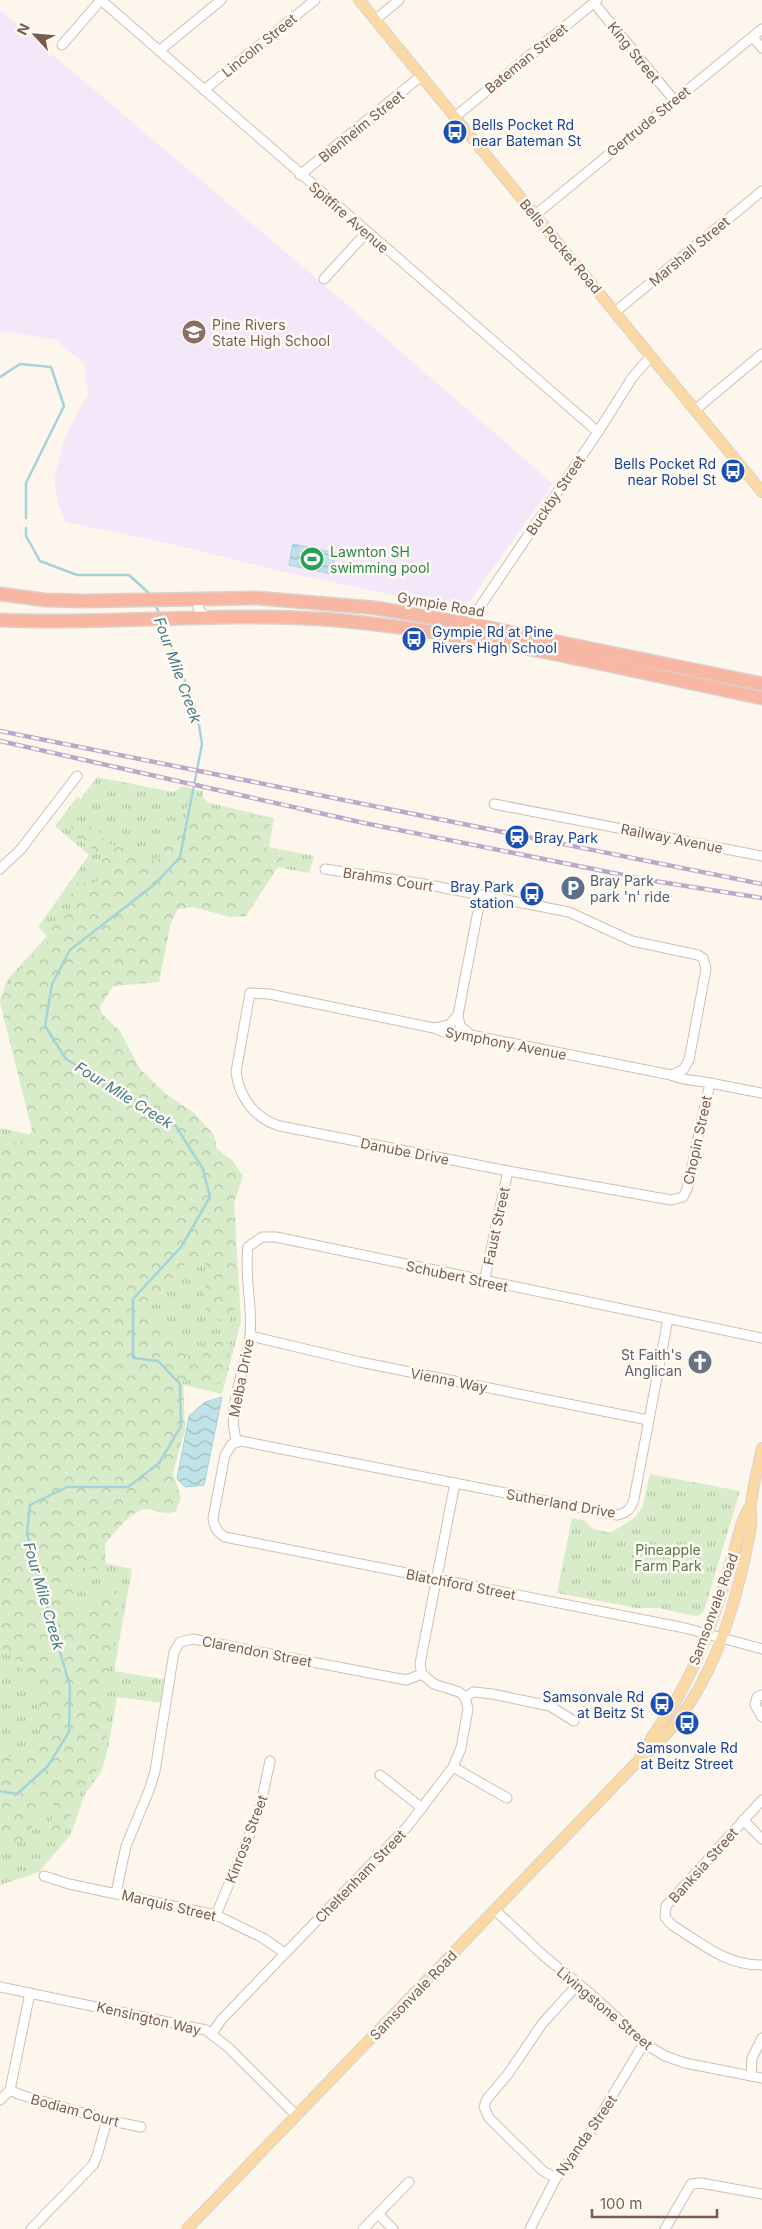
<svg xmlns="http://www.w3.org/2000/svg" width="762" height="2229" font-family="Inter,sans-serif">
	<defs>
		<pattern id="grass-tufts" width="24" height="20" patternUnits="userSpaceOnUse" patternTransform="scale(1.25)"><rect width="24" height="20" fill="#d8ecc9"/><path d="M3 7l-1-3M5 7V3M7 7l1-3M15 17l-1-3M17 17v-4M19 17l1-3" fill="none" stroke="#b4c2a5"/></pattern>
		<pattern id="forest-crowns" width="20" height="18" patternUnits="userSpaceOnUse" patternTransform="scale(1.25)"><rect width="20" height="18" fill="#d8ecc9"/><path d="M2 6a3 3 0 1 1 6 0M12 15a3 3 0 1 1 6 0" fill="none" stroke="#b4c2a5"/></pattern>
		<pattern id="water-waves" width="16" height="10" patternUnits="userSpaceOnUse" patternTransform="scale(1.25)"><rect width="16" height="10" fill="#bfe3e8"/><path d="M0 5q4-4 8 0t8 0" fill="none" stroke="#a0bbbe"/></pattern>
	</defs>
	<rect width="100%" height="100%" fill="#fdf6ec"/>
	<polygon fill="#f3e8fa" points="0,10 322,283 553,484 469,602 460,609 279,571 167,543 65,522 58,504 54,478 66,435 88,394 84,364 56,340 3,331 0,333"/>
	<g fill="url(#grass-tufts)">
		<polygon points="97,777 173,792 180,788 181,786 203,791 203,798 209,803 274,818 269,847 314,856 309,873 271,866 180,857 52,984 210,1197 234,1202 241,1321 222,1394 180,1384 30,1547 132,1569 114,1671 168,1680 163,1703 117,1697 108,1749 101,1772 85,1794 71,1834 39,1872 0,1885 0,1128 37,1136 0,1000 8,979 47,936 38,927 89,855 55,826 77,797 81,799"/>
		<polygon points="650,1474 740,1491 704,1611 700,1615 695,1616 658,1608 636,1608 557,1593 572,1518 586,1521 591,1528 610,1533 633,1519 642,1508"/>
	</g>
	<path fill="url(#forest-crowns)" d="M188,804L270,818L266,854L282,855L283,859L246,916L230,917L193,907L178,909L171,922L159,982L113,986L100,1007L102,1014L120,1031L140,1069L167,1095L194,1113L214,1135L217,1149L232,1160L243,1176L232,1209L237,1302L229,1322C195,1320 204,1292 209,1269L205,1263L195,1260L181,1267L151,1305L154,1324L181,1342L190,1364L202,1361L204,1350L213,1336L232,1345L222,1381L211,1385L183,1379L185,1430L173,1473L181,1497L176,1511C165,1516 157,1510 146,1509C133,1508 113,1535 105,1544L106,1570L84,1568L72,1588L80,1615C92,1600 99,1589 121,1591L111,1667L100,1676C101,1682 103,1690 102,1696C99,1719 86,1713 107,1735L95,1775L81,1791L62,1837L52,1841L47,1837L49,1825L58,1806L47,1804C34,1811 33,1827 29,1840L3,1842H0V1740L12,1761L18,1765L29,1756L40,1734L39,1701L16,1660L0,1647V1144L26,1142L32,1130L0,1003C11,975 30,959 52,940L50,930L71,909L69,899L76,883H94L105,875L101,855L74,836L70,830L74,818L97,829L105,842L157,861Z"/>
	<g fill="url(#water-waves)" stroke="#a5d3da">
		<polygon points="293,544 336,553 331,574 289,565"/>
		<polygon points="222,1397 204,1485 185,1487 177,1479 189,1416 205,1402"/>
	</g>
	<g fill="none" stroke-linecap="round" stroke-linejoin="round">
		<g stroke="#a5d3da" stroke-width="2.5">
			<polyline points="0,377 20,364 51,367 64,406 26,483 26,518"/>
			<polyline points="26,528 26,536 40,561 77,575 129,575 151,595"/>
			<polyline points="155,604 160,615"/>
			<polyline points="0,1791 17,1794 47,1767 69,1732 70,1687 27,1534 30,1505 67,1487 128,1487 159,1463 181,1426 180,1384 158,1361 133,1358 133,1299 181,1247 210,1197 203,1169 175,1125 66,1059 45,1026 52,984 70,950 155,884 180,857 202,744 197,712 163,623"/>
		</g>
		<defs>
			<g id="minor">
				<polyline points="101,0 598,432"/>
				<polyline points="594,3 674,100"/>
				<polyline points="375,20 399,0"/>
				<polyline points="753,37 762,48"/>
				<polyline points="62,45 101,0"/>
				<polyline points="159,51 221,0"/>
				<polyline points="204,90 315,0"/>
				<polyline points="455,117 597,0"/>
				<polyline points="300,175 421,76"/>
				<polyline points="535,215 762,29"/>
				<polyline points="324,279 366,233"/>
				<polyline points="615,312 762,191"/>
				<polyline points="695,410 762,354"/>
				<polyline points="200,598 198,608 205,617"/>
				<polyline points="469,627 475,614 598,432 632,378 650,357"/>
				<polyline points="494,804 762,856"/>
				<polyline points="0,869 21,849 77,776"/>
				<polyline points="325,869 424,884 569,912 632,941 698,955 703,958 706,969 689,1060 683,1070 671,1075"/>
				<polyline points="435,1028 449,1025 458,1015"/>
				<polyline points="471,1035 460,1026 458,1015 481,895"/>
				<path d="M710,1083L687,1189L683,1197L671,1200L508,1171L280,1126C255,1119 239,1097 236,1072L250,993L269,994L434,1028C445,1034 459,1036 471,1035L671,1075C684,1081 696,1080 710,1083L762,1093"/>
				<polyline points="484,1282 508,1171"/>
				<path d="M668,1319L634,1499C631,1509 627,1513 617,1515L241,1441L232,1444L225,1455L213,1518C214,1527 217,1533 225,1537L685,1628L762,1649"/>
				<polyline points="250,1336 360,1362 648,1420"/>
				<path d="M237,1442C225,1408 246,1370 250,1336C253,1306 244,1277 248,1247L262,1237H276L762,1338"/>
				<polyline points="422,1674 420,1664 455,1483"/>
				<polyline points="762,1695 757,1697 755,1705 762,1717"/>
				<polyline points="465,1697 474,1692 492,1694 550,1706 574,1721"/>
				<polyline points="453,1767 507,1798"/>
				<polyline points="380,1775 422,1808"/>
				<path d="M762,1800L666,1906L665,1917L672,1925C701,1943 727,1966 762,1965"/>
				<polyline points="743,1820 762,1839"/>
				<polyline points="44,1876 69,1884 216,1915 263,1938 285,1953"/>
				<polyline points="116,1893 126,1846 150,1788 155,1771 174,1652 180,1642 193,1639 406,1680 422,1674 434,1684 459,1692 465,1697 468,1709 461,1748 453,1767 407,1827 222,2019 212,2033"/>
				<polyline points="495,1910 545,1957 591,1994 644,2043 665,2056 685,2063 762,2078"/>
				<polyline points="216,1915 253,1826 261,1803 270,1761"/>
				<polyline points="0,1987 206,2030 229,2048 296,2115"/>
				<polyline points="751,2076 752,2058 762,2038"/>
				<polyline points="10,2090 18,2094 107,2120 141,2127"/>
				<polyline points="0,2100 10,2090 30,1993"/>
				<polyline points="556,2178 543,2171 489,2118 484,2107 487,2099 508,2074 542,2024 578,1984"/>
				<polyline points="378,2214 393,2229"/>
				<polyline points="31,2229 93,2165 97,2156 107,2120"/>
				<polyline points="363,2229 409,2182"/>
				<polyline points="530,2229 556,2178 588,2136 644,2043"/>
				<polyline points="665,2229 691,2184 701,2183 762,2194"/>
			</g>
			<g id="major">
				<polyline points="359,0 762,492"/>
				<path d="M640,1757C652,1735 667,1716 679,1695C709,1641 726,1581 742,1522L749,1508"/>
				<path d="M187,2229L638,1761C709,1704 735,1613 751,1527C752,1519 750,1512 751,1504C753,1485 758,1467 762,1448"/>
			</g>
			<g id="highway">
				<polyline points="0,594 45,600 85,601 257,598 376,608 470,624 762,684"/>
				<path d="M0,620C107,625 214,612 321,619C470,630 616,668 762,698"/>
			</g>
		</defs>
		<use href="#minor" stroke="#d1beb0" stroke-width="11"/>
		<use href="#major" stroke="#dad1cd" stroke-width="12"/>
		<use href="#highway" stroke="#dad1cd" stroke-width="15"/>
		<use href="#minor" stroke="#fff" stroke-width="9"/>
		<use href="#major" stroke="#fbd9a5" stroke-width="10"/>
		<use href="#highway" stroke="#f7b7a3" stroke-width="12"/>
		<defs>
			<g id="rail">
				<polyline points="0,731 762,884"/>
				<polyline points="0,741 364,823 648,880 762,898"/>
			</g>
		</defs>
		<use href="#rail" stroke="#b9a8c9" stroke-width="4.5"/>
		<use href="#rail" stroke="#fffaf3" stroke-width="2.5" stroke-dasharray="8" stroke-linecap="butt"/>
	</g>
	<defs>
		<symbol id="bus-disc" viewBox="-11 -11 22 22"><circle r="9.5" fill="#1a4fb4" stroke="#fffaf3"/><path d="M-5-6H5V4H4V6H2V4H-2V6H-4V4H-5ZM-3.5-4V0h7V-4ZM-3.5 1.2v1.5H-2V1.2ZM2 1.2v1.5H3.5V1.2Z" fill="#fff"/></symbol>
		<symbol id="school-disc" viewBox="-11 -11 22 22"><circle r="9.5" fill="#8d6e63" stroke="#fffaf3"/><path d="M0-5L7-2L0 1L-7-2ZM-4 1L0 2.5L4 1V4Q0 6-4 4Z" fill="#fff"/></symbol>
		<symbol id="stadium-disc" viewBox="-11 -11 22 22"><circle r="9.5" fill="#2e9e5b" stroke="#fffaf3"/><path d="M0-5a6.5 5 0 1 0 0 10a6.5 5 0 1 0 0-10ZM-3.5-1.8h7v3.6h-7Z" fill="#fff"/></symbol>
		<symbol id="station-disc" viewBox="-11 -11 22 22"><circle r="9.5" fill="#1a4fb4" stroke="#fffaf3"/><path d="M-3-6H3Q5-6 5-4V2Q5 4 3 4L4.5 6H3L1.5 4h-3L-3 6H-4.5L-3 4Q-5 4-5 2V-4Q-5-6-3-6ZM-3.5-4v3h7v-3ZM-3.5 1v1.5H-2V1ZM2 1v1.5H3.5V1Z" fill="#fff"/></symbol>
		<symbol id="parking-disc" viewBox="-11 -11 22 22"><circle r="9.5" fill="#5c6f8a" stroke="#fffaf3"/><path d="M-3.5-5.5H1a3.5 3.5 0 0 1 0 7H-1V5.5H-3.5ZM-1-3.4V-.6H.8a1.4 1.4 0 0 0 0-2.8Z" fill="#fff"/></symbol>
		<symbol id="church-disc" viewBox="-11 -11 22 22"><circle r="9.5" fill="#6b7280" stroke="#fffaf3"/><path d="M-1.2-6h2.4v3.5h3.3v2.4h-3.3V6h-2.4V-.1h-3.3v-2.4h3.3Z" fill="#fff"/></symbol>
	</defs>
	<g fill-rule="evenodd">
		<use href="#bus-disc" x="441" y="118" width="28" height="28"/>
		<use href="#school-disc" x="180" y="318" width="28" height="28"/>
		<use href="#bus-disc" x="719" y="457" width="28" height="28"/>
		<use href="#stadium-disc" x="298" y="545" width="28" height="28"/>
		<use href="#bus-disc" x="400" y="625" width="28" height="28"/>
		<use href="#station-disc" x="503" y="823" width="28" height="28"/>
		<use href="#parking-disc" x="559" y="874" width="28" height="28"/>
		<use href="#bus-disc" x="518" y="880" width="28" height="28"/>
		<use href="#church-disc" x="686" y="1348" width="28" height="28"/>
		<use href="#bus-disc" x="648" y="1690" width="28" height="28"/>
		<use href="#bus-disc" x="673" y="1709" width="28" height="28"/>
	</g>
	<g text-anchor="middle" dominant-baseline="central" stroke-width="5" stroke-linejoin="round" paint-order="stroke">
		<g font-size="14" fill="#7a5c4d" stroke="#fffaf3">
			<text transform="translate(259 45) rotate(-39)">Lincoln Street</text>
			<text transform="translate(634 52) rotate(51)">King Street</text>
			<text transform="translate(526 58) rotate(-39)">Bateman Street</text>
			<text transform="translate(648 121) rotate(-39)">Gertrude Street</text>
			<text transform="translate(361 126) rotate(-39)">Blenheim Street</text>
			<text transform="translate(349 217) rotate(41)">Spitfire Avenue</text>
			<text transform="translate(561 246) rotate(50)">Bells Pocket Road</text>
			<text transform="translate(689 251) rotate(-40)">Marshall Street</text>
			<text transform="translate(555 495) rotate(-56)">Buckby Street</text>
			<text transform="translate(441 604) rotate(10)">Gympie Road</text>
			<text transform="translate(672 838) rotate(11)">Railway Avenue</text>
			<text transform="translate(388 879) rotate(9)">Brahms Court</text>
			<text transform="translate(506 1043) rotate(11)">Symphony Avenue</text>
			<text transform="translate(697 1140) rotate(-78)">Chopin Street</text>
			<text transform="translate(405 1151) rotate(11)">Danube Drive</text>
			<text transform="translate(496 1226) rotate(-78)">Faust Street</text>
			<text transform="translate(457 1276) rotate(12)">Schubert Street</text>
			<text transform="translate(241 1378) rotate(-79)">Melba Drive</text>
			<text transform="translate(449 1380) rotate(11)">Vienna Way</text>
			<text transform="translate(561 1503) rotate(10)">Sutherland Drive</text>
			<text transform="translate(461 1584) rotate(11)">Blatchford Street</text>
			<text transform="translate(713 1609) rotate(-70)">Samsonvale Road</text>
			<text transform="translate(257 1651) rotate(11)">Clarendon Street</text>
			<text transform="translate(246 1839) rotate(-69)">Kinross Street</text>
			<text transform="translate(703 1865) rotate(-48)">Banksia Street</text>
			<text transform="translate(360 1876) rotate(-46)">Cheltenham Street</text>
			<text transform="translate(169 1905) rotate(13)">Marquis Street</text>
			<text transform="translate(413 1995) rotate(-46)">Samsonvale Road</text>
			<text transform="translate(605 2008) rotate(40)">Livingstone Street</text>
			<text transform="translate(149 2018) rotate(13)">Kensington Way</text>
			<text transform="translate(75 2110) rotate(15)">Bodiam Court</text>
			<text transform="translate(586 2135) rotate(-55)">Nyanda Street</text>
		</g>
		<g font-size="14" fill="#164399" stroke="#fffaf3" text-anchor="start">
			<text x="472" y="124">Bells Pocket Rd<tspan x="472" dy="16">near Bateman St</tspan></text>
			<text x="716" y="463" text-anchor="end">Bells Pocket Rd<tspan x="716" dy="16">near Robel St</tspan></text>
			<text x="432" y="631">Gympie Rd at Pine<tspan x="432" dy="16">Rivers High School</tspan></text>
			<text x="534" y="837">Bray Park</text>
			<text x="514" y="886" text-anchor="end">Bray Park<tspan x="514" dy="16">station</tspan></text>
			<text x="644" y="1696" text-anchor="end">Samsonvale Rd<tspan x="644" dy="16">at Beitz St</tspan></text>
			<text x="687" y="1747" text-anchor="middle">Samsonvale Rd<tspan x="687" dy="16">at Beitz Street</tspan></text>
		</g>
		<g font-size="14" fill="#785e54" stroke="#fffaf3" text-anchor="start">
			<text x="212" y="324">Pine Rivers<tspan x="212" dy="16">State High School</tspan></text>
		</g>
		<g font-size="14" fill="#27864d" stroke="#fffaf3" text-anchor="start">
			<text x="330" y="551">Lawnton SH<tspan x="330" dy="16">swimming pool</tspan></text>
		</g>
		<g font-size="14" fill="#4e5e75" stroke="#fffaf3" text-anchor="start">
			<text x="590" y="880">Bray Park<tspan x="590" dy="16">park 'n' ride</tspan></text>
		</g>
		<g font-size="14" fill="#5b616d" stroke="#fffaf3" text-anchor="end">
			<text x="682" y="1354">St Faith's<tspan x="682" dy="16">Anglican</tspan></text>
		</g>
		<g font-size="14" fill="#537a41" stroke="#fffaf3">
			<text x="668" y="1549">Pineapple<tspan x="668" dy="16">Farm Park</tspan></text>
		</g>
		<g font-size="15" font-style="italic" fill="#437c86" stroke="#fffaf3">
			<text transform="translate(178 670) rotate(70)">Four Mile Creek</text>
			<text transform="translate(124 1095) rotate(32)">Four Mile Creek</text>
			<text transform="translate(44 1596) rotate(74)">Four Mile Creek</text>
		</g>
	</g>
	<g transform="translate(35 35) rotate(296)" stroke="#fffaf3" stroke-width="4" paint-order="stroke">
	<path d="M0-4L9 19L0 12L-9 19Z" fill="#7a5c4d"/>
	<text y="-8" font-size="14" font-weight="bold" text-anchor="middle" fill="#7a5c4d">N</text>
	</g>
	<path d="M592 2209v8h125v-8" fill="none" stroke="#7a5c4d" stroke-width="2.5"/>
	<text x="600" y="2209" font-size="15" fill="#7a5c4d" stroke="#fffaf3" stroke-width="4" paint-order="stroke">100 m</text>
</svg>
